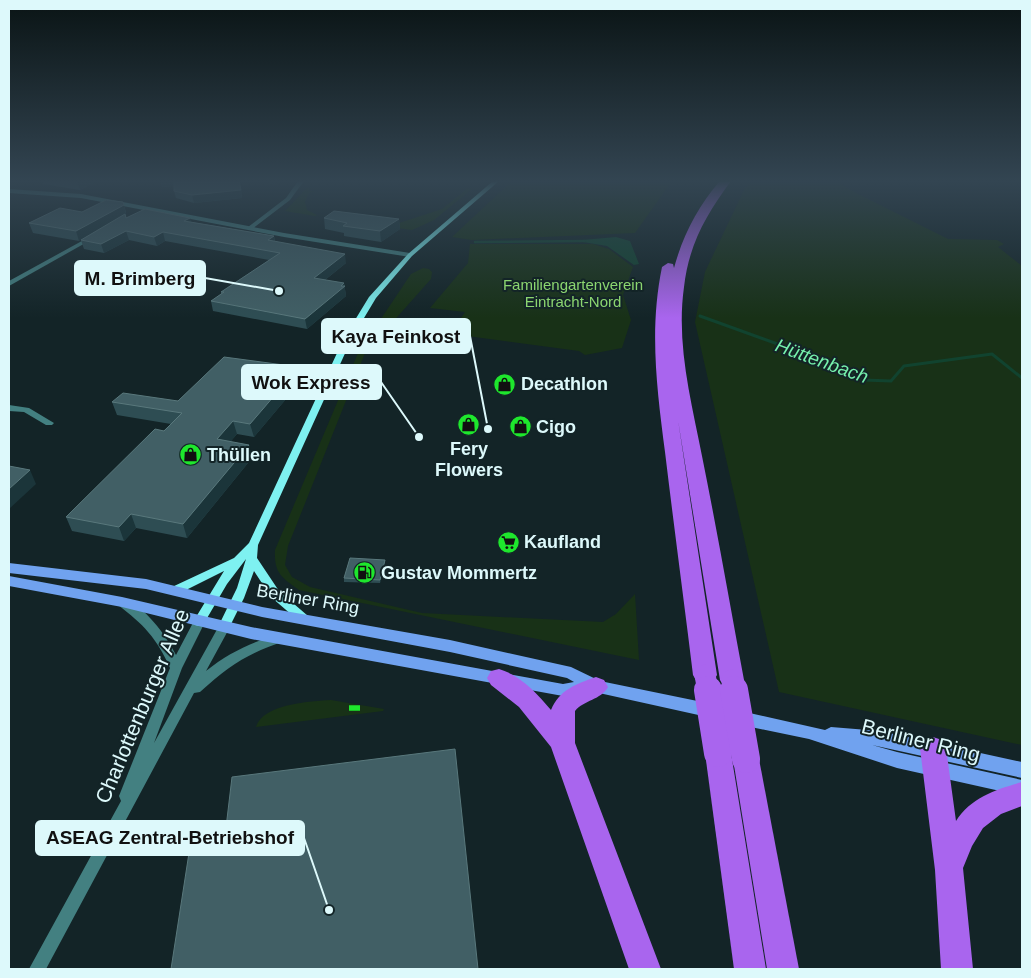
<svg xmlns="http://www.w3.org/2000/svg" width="1031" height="978" font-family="Helvetica,sans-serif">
	<rect width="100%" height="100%" fill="#132427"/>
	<g fill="#183117">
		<polygon points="512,181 672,181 635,233 472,240 452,237"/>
		<polygon points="753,181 836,181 856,193 948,239 997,240 1004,244 998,247 1022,266 1022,745 779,692 695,322 705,272 745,188"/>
		<polygon points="463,187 464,187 472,189 434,220 412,230 333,219 393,225 442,209 468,188"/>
		<polygon points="307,188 310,188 309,191 314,191 309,193 305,202 307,210 317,215 315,216 285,211"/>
		<path d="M470,244H593L609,249L633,267L623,295L631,320L622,348L585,355L579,351L452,334L450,338C430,344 411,354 391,353L417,323L455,327L465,312L430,308L468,263Z"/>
		<path d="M423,268L429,269L432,272L431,279L365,353L288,546L285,565L292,577L310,587L422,613L603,622L616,614L635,594L639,660L299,590C281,577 274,573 275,550L358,353L411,274Z"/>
		<path d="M331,700L384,709L383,711L256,727C262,704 312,701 331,700Z"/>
	</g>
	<polygon fill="#11432f" points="616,237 630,241 639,264 634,265 607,246 583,242 582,240"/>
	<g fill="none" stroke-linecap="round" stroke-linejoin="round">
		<polyline stroke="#11432f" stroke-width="2.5" points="475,242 585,241"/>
		<polyline stroke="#11432f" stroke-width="3" points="700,316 850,370 851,375 864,380 891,381 904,366 992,354 1022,378"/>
		<g fill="#438081" fill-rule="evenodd">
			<polygon points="298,181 304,181 290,200 252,229 248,229 248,227 286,198"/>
			<polygon points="91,236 96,237 9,286 9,281"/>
			<polygon points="9,405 29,408 54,423 52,425 46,425 24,412 9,411"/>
		</g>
		<g fill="#438081" fill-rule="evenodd">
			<polygon points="9,189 81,194 284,233 410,253 413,255 410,257 284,237 81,198 9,193"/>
			<path d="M122,598C144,605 166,635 176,655L195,619L199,618L203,619L205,622L182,668L154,743L220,624L224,623L228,624L230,627L206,671C229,652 253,642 281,633L285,635L287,638L285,641C246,654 230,665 200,692L194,693L46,969H29L121,801L119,796L170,668C157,638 143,624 118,605L116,602L118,599Z"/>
		</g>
		<polygon fill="#7ef1f1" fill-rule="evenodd" points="493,181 499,181 412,256 376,298 352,338 258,545 257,558 279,591 308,616 310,619 308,622 304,623 300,622 271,597 254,571 244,598 228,630 224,631 220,630 218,627 237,588 246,559 227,584 203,625 199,626 195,625 193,622 224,571 180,593 172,593 170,590 172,587 234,558 249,543 344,338 369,297 408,254"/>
		<g fill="#70a2ef" fill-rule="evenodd">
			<polygon points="9,563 146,579 262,607 450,640 571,667 600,681 712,704 718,706 720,711 718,716 712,718 590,691 584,694 563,696 251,639 122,607 9,586 9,576 122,597 251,627 563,684 574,682 567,678 450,652 262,617 146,589 9,573"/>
			<polygon points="736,710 825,730 831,727 880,731 1022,762 1022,778 872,745 897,752 1022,780 1022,796 897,768 809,739 736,724 730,722 728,717 730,712"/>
		</g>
		<g fill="#a965ee" fill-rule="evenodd">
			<path d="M720,181H731C706,215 689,244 684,287C676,344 691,400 702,456C717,530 730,605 744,680L740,687L732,690L724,687L720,680L678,420L717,675L713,682L705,684L697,682L693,675C684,601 674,527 665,452C657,390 649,330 662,267L668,263L673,264L674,268C683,235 698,206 720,181Z"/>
			<path d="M499,669C520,675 537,693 551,710C559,690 576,684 596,677L604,680L608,687C601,700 584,700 575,711V743L661,969H629L551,747L519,707L491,685L487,678L491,671Z"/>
			<path d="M933,737L942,740L946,748L956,821C971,797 997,789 1022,782V806L1001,814L983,828L972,846L963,868L973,969H941L935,870L920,748L924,740Z"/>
			<polygon points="718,742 727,745 731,753 766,969 734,969 705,753 709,745"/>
			<polygon points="746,748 755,751 759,759 799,969 767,969 733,759 737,751"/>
		</g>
		<polyline stroke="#1ee72d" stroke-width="5.5" stroke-dasharray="11 9" stroke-linecap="butt" points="349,708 363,708"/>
		<g stroke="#a965ee" stroke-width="21">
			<polyline points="705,675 708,691"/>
			<polyline points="732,680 734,691"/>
		</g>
		<g stroke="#a965ee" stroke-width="28">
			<polyline points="708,690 718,753"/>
			<polyline points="734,690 746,759"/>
		</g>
	</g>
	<g fill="#2e4d53">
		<polygon points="42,181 97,181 80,190 43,184"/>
		<polygon points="161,181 240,181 242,198 194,203 176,198 174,191 174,186 162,187"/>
		<polygon points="123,202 126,212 126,218 192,222 274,236 275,241 346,263 325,280 344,283 346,296 307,329 213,311 211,301 221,294 221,292 269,260 165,241 157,246 129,240 104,253 84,249 81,240 82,239 79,241 33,233 29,223 82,212"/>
		<polygon points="324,218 399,219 400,229 381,242 344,236 344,233 325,229"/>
		<polygon points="299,367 302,380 254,437 237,434 230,442 249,445 252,458 187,538 136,528 124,541 72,531 66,517 171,424 117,415 112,402 178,401"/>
		<polygon points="385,563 380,583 344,582 344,578"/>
	</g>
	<g fill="#1b353a">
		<polygon points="77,181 97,181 80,190"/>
		<polygon points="161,181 175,181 176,186 162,187"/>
		<polygon points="240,181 242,198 194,203 192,195"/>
		<polygon points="269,181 289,181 289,182 269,184"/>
		<polygon points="123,202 128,222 126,215 79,241 76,231"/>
		<polygon points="190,218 193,226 184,221"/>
		<polygon points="399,219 400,229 381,242 380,231"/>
		<polygon points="126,231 129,240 104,253 101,244"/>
		<polygon points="163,232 165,241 157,246 154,237"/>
		<polygon points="274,236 275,245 268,240"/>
		<polygon points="345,254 346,263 316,287 314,278"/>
		<polygon points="344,283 346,296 307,329 305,319"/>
		<polygon points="299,367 302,380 254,437 250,424"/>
		<polygon points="233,421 237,434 221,453 217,439"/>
		<polygon points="249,445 252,458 187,538 183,524"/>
		<polygon points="30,470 36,484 9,509 9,489"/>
		<polygon points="131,514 136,528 124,541 119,527"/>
		<polygon points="385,560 385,563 380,583 380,580"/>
	</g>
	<g fill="#415f65" stroke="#59787c">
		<polygon points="174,181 239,181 241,190 192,195 174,191"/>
		<polygon points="106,200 123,202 124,205 76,231 29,223 60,208 82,212"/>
		<polygon points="145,209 190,218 184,221 274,236 268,240 345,254 314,278 344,283 341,286 345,286 305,319 211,301 224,292 221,292 280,253 163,232 154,237 126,231 101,244 81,240 125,214 126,218"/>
		<polygon points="334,211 399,219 380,231 343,226 347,223 324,218"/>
		<polygon points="224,357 299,367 250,424 233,421 217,439 249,445 183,524 131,514 119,527 66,517 155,429 164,431 182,413 112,402 123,393 178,401"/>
		<polygon points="9,466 30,470 9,489"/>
		<polygon points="350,558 385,560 380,580 344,578"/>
		<polygon points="455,749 478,969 171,969 191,840 225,836 232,777"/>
	</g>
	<linearGradient id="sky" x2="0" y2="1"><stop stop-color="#0a1415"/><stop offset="0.57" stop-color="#334552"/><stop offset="1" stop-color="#334552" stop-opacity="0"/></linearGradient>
	<rect width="1031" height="318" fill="url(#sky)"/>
	<defs>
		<symbol id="shop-disc" viewBox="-11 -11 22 22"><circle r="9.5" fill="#1ee72d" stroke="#132427"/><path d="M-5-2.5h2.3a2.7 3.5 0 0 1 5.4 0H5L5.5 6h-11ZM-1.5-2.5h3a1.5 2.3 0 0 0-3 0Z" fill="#111"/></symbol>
		<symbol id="supermarket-disc" viewBox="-11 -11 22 22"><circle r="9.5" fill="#1ee72d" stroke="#132427"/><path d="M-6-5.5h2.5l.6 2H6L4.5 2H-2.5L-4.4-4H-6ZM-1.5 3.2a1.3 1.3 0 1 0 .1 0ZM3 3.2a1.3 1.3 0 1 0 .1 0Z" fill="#111"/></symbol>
		<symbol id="fuel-disc" viewBox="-11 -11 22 22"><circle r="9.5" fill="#1ee72d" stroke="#132427"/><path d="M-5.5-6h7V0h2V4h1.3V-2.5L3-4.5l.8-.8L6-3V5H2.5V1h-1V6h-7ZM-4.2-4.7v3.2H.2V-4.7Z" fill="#111"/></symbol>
	</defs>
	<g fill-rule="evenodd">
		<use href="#shop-disc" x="492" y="372" width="25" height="25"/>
		<use href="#shop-disc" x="456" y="412" width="25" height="25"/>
		<use href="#shop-disc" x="508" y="414" width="25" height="25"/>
		<use href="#shop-disc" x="178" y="442" width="25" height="25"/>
		<use href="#supermarket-disc" x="496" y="530" width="25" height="25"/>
		<use href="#fuel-disc" x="352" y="560" width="25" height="25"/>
	</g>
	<g text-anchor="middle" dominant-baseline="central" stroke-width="4" stroke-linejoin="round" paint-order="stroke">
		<g font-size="15" fill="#8bd570" stroke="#132427">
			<text x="573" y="284">Familiengartenverein<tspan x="573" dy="17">Eintracht-Nord</tspan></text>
		</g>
		<g font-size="18" font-weight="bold" fill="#ddf9fb" stroke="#132427" text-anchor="start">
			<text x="521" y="384">Decathlon</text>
			<text x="536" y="427">Cigo</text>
			<text x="469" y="449" text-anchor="middle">Fery<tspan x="469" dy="21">Flowers</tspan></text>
			<text x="207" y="455">Thüllen</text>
			<text x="524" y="542">Kaufland</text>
			<text x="381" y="573">Gustav Mommertz</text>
		</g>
		<g font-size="18" fill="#ddf9fb" stroke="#132427">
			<text transform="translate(308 599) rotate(10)">Berliner Ring</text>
		</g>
		<g font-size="19" font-style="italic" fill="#76f0ac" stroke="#132427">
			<text transform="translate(822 361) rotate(20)">Hüttenbach</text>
		</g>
		<g font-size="21" fill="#ddf9fb" stroke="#132427">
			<text transform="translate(142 706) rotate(-67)">Charlottenburger Allee</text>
			<text transform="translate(921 740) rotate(14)">Berliner Ring</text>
		</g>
	</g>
	<path fill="none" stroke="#ddf9fb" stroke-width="2" d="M279 291L205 278M488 429L470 336M419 437L381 382M329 910L304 838"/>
	<g fill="#ddf9fb" stroke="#132427" stroke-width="2">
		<circle cx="279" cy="291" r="5"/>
		<circle cx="488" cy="429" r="5"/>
		<circle cx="419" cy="437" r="5"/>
		<circle cx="329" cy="910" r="5"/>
	</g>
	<g fill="#ddf9fb" stroke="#ddf9fb" stroke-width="2">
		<rect x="75" y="261" width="130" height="34" rx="5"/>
		<rect x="322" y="319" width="148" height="34" rx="5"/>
		<rect x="242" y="365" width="139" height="34" rx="5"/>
		<rect x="36" y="821" width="268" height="34" rx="5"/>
	</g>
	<g font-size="19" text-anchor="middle" font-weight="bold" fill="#111">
		<text x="140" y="285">M. Brimberg</text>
		<text x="396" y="343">Kaya Feinkost</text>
		<text x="311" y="389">Wok Express</text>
		<text x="170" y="844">ASEAG Zentral-Betriebshof</text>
	</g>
	<rect width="1031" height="978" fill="none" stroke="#ddf9fb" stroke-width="20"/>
</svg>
